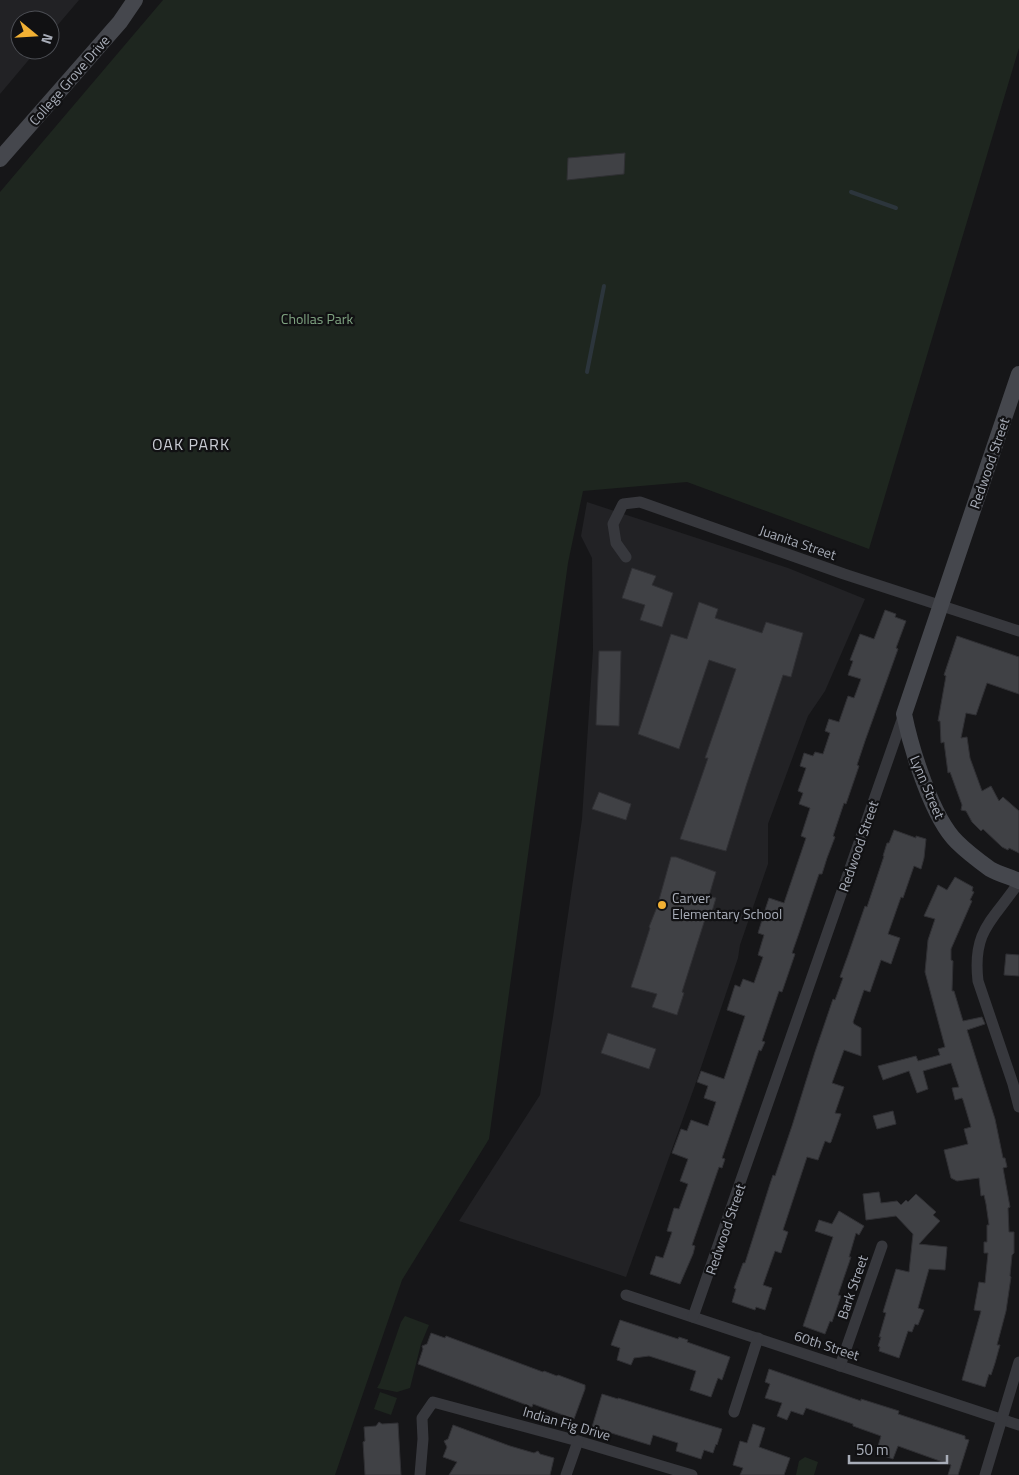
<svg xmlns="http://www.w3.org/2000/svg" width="1019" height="1475" font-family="'Titillium Web',sans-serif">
	<rect width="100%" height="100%" fill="#161618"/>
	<g fill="#222225">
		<polygon points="0,0 79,0 50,34 50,20 20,20 20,50 37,50 0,94"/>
		<polygon points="587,502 788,568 865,599 825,691 808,716 768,824 768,864 740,945 738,958 694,1088 626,1277 459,1221 540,1095 553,1017 582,819 593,650 592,558 581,536"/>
	</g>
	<g fill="#1e261f">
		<polygon points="163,0 1019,0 1019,48 869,549 687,482 583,491 568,563 489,1139 402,1280 335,1475 0,1475 0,192"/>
		<polygon points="405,1316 429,1325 421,1344 410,1388 397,1392 377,1388 380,1383 401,1322"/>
		<polygon points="380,1392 397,1398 391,1415 374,1409"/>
		<polygon points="805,1457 818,1462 814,1475 796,1475 799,1461"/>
	</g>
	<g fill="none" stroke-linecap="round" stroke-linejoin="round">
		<g stroke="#2c353c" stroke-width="4">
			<polyline points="851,192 896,208"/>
			<polyline points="587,372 604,286"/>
		</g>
	</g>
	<g fill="#404145" stroke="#303034">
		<polygon points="625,153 624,174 567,180 568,158"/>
		<polygon points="632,568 656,576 652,585 673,593 662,627 640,620 645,605 622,598"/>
		<polygon points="699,602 718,609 715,618 762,633 766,622 803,633 791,677 783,675 747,783 726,851 680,839 708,758 705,758 736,669 709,660 679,749 638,734 671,634 687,639"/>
		<polygon points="885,610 896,614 895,617 906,621 896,648 898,649 865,741 857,765 859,766 846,804 844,803 833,836 835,837 827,858 822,874 819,874 799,933 792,953 795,954 782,992 779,991 762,1041 765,1042 761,1051 759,1050 732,1129 722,1158 725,1159 722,1168 719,1167 709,1196 692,1245 695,1246 693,1254 680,1284 650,1274 656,1256 663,1258 672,1232 667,1231 674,1208 679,1209 688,1184 680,1181 688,1159 672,1153 681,1129 687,1131 691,1120 708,1126 716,1102 704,1098 708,1086 697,1082 701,1071 724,1079 745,1016 727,1010 735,985 740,987 743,979 754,983 763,957 758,955 764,935 758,933 766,907 769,898 784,903 806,838 801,836 810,808 799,804 803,793 798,791 806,768 800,766 804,753 813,756 815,752 823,754 830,733 825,731 829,719 839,722 848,696 854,698 861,679 848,675 853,661 850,660 860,634 874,639"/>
		<polygon points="957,636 1019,657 1019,694 987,683 976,715 966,713 961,738 967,737 970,758 982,791 991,786 999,801 1003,797 1019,811 1019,853 1009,848 1008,850 1002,847 983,829 981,831 972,822 966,811 961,810 962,805 950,772 948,773 944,742 941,743 940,721 938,721 946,676 944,675"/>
		<polygon points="599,651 621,651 619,726 596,725"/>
		<polygon points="599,792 631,804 626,820 592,809"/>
		<polygon points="894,830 916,838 916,836 926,839 924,858 921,869 914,866 903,898 901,897 888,934 900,938 891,964 881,960 870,992 864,990 853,1022 854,1024 861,1028 861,1056 844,1050 832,1083 844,1087 835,1113 841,1114 831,1142 830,1143 825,1141 818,1160 807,1157 783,1230 788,1232 781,1253 775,1251 763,1285 772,1288 765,1310 756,1307 755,1310 732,1302 736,1289 734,1288 743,1263 745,1263 770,1184 773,1175 775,1176 792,1126 815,1052 833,999 835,1000 843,978 840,977 848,955 865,906 867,907 884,856 883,856 887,843 889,843"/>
		<polygon points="671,857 676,857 716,872 709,896 716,898 710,918 706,916 682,992 684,993 677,1015 652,1007 657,994 631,987 650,928 649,927 657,907"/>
		<polygon points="955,877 973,887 972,891 974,892 970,900 972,901 951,949 951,960 953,961 952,991 954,991 963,1021 982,1017 985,1024 967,1030 995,1119 1003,1158 1005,1158 1007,1167 1003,1168 1010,1207 1008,1208 1009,1232 1014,1232 1014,1253 1012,1255 1010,1276 1011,1277 1006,1311 997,1345 1000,1345 995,1363 991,1375 989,1374 985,1387 962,1380 981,1311 974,1310 979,1282 985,1283 988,1253 984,1253 984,1242 987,1242 987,1225 989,1225 986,1204 984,1195 981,1196 979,1178 957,1181 951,1178 944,1150 968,1144 964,1129 971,1127 963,1100 962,1098 955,1100 952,1088 959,1087 951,1063 923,1071 928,1089 917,1093 909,1071 883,1080 878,1066 916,1056 918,1061 940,1055 938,1049 945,1047 925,972 928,940 935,919 924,916 938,885 947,890"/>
		<polygon points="1006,954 1019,955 1019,976 1004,975"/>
		<polygon points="608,1033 656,1049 649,1069 601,1053"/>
		<polygon points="893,1111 896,1124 877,1129 873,1116"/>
		<polygon points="879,1192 881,1203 897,1201 901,1205 906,1200 908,1202 916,1194 936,1212 933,1215 940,1221 919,1244 947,1247 945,1270 929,1269 918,1308 924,1310 918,1325 915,1324 912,1332 908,1331 899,1358 879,1351 880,1347 878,1346 881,1337 879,1337 886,1313 883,1312 896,1269 909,1272 913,1234 896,1216 866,1220 863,1194"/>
		<polygon points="839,1211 864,1226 859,1235 856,1233 849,1257 851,1257 838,1295 841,1296 832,1322 830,1321 825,1334 803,1326 833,1237 815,1231 819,1220 832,1224"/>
		<polygon points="620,1320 678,1339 679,1337 688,1340 687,1342 730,1357 722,1380 718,1378 711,1397 690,1390 696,1371 649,1356 634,1358 631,1365 617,1360 620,1348 611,1345"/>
		<polygon points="431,1333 445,1338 446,1336 543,1372 544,1371 557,1376 558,1375 585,1385 585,1389 574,1419 533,1404 532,1407 418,1364 423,1349 422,1346 427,1344"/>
		<polygon points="769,1369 861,1401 861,1399 899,1411 898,1414 965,1436 965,1439 969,1440 958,1475 948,1475 951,1465 898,1446 893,1459 876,1453 881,1436 853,1426 853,1424 806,1408 803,1415 791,1411 787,1420 777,1416 782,1403 765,1398 770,1384 765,1382"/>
		<polygon points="602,1394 618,1399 618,1398 722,1429 717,1445 716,1444 713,1453 704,1450 701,1459 676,1451 678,1443 653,1435 650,1445 592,1427"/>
		<polygon points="379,1422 382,1424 398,1423 401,1475 365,1475 363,1442 365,1441 364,1427 376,1426"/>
		<polygon points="753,1424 765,1428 759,1447 790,1458 784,1475 740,1475 743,1468 733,1465 740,1441 747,1443"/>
		<polygon points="453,1425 510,1446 534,1453 538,1451 540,1454 554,1458 550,1475 449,1475 457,1462 443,1457 447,1447 444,1441 448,1439"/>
	</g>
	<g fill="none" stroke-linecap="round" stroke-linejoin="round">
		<g stroke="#37383d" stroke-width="11">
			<polyline points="626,557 616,543 613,524 623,504 640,502 844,574 1019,631"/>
			<path d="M1019,882C994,920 972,929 978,981L1013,1084L1019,1107"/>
			<polyline points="626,1295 1019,1425"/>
			<polyline points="693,1317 904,714"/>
			<polyline points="840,1366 882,1246"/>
			<polyline points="734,1412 758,1338"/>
			<polyline points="420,1475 423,1439 422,1418 433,1402 578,1441 692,1475"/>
			<polyline points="566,1475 578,1441"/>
			<polyline points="985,1475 1019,1362"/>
		</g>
		<g stroke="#45474d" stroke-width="16">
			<polyline points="0,159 120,22 135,0"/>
			<path d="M1019,374L904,714C911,748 932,818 957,842C967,852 979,861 990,869C999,874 1010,877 1019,881"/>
		</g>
	</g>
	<circle fill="#f2b134" stroke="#111113" stroke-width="2" cx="662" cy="905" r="5"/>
	<g text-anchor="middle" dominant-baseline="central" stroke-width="4.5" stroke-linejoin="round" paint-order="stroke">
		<g font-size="14" fill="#a8adb8" stroke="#111113">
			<text transform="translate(69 80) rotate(-49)">College Grove Drive</text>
			<text transform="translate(989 463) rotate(-71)">Redwood Street</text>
			<text transform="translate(798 542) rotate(19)">Juanita Street</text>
			<text transform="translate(928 787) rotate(67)">Lynn Street</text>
			<text transform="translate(858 846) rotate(-71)">Redwood Street</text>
			<text transform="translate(725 1229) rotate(-71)">Redwood Street</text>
			<text transform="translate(852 1287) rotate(-71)">Bark Street</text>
			<text transform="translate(827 1345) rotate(18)">60th Street</text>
			<text transform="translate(567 1423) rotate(16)">Indian Fig Drive</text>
		</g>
		<g font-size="14" fill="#7fa381" stroke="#111113">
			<text x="317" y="318">Chollas Park</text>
		</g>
		<g font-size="14" fill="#a8adb8" stroke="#111113" text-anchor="start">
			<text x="672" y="897">Carver<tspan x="672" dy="16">Elementary School</tspan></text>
		</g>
		<g font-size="16" letter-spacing="1" fill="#c9ccd4" stroke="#111113">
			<text x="191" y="444">OAK PARK</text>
		</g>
	</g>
	<g transform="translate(35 35) rotate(108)"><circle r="24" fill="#111113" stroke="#4d4f55"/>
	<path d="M0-4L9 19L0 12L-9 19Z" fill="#f2b134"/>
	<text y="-8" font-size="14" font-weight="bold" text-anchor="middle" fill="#a8adb8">N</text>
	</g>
	<path d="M849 1455v8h98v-8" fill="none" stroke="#a8adb8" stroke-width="2.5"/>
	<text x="856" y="1455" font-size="15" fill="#a8adb8" stroke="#111113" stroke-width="4" paint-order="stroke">50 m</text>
</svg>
